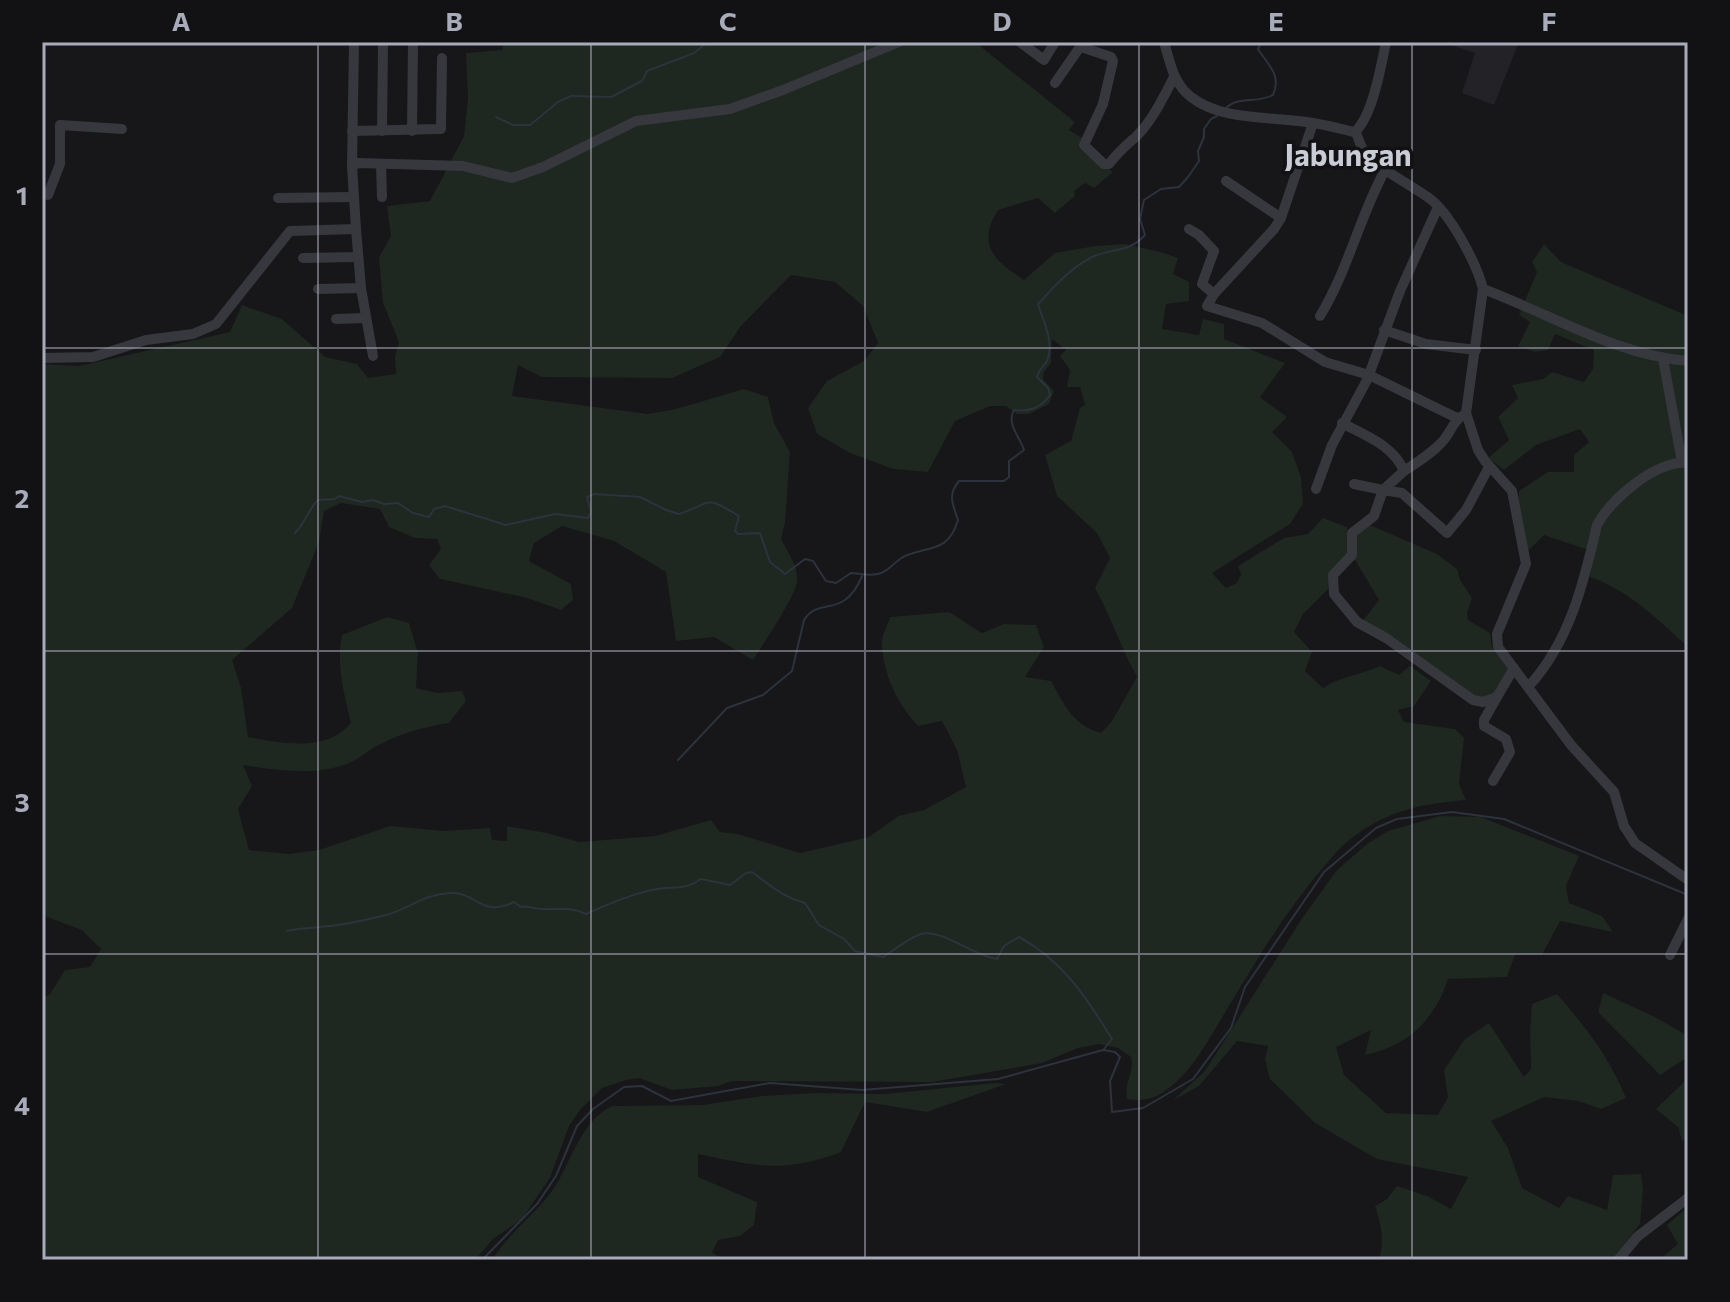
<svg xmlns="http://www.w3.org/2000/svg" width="1730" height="1302" font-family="Commissioner,sans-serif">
	<rect width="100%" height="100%" fill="#171619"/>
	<polygon fill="#232226" points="1442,42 1519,42 1494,105 1462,93 1475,53"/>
	<g fill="#1e2720" fill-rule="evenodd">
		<path d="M504,42H893L897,46L907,42H975L1075,122L1069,130L1084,139L1079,148L1113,172L1094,188L1085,183L1074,191L1075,196L1055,213L1038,198L998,210C976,245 995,261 1024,280L1055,253L1095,246L1124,244L1161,252L1178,258L1173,274L1189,282V301L1166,304L1162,329L1199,335L1203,319L1224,324V339L1285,363L1260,397L1287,417L1272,432L1292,452L1301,477L1303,504L1290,524L1212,573L1226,588L1237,583L1241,574L1238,566L1284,538L1308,534L1323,518L1347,527L1348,555L1332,570L1328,589L1303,614L1294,632L1312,652L1305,671L1323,688C1341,676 1361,675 1380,666L1399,675L1410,666L1431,681L1414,706L1398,710L1404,722L1455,729L1464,738L1459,784L1466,800C1420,804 1384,811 1347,842C1338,849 1330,860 1322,869C1285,912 1255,963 1226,1011C1208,1040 1192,1074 1162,1093C1152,1100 1138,1101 1127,1099C1124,1080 1135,1073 1131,1057L1118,1048L1099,1044L1078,1048L1042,1063L933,1082L732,1081L718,1086L672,1090L639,1078L626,1080L602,1088L580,1110L569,1126L550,1178L522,1219L493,1239L475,1260H42V998L50,994L65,970L90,967L101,949L82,930L47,917L42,911V364L79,366L230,332L242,305L282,319L325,357L357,364L368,378L396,374L395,357L399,342L383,303L379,257L391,236L387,206L430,201L464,136L468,98L466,53L502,50ZM791,275L835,282L863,306L878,343L864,361L827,381L808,408L817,434L850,453L893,469L928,472L955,421L990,406H1006L1017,414H1029L1049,404L1054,391L1043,379L1044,372L1051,363L1052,339L1066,350L1060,356L1070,370L1067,387H1080L1085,405L1080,408L1071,441L1045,455L1057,496L1097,533L1110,558L1095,588C1111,617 1121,648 1137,677L1112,721L1101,733C1073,725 1065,706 1051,681L1025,677L1044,647L1036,625L1004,624L982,633L949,612L890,617C888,625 882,634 882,642C882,673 898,705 918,726L942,721L957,750L966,787L924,810L898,816L869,837L800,853L738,834L720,832L711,820L655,836L579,842L547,833L507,826V841L492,840L490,828L444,831L390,826L319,850L289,854L249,850L238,809L252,786L243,765C276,770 315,776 347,764C358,760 368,750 379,745C401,733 425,727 449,723L466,701L462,691L438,693L416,688L418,653L409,623L387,617L342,635C336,665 344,694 351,723C325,753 282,743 248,737L241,688L232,660L292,608L319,542L324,511L341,503L380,509L389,527L415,538L437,539L441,549L429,565L440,579L527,598L561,610L573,600L571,584L529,561L534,543L562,526L614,541L666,572L676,641L714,637L753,660C762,646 796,596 797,581C799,567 787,551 781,539L785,523L790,452L774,423L768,397L744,389L676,409L648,414L512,396L518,365L542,377L672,378L720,357L741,326Z"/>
		<path d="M1544,244L1561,262L1688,316V647C1657,619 1630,591 1590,577L1594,552L1544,535L1527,552L1518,505L1519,491L1548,472H1574V455L1589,442L1580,429L1536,445L1504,470L1488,458L1509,440L1498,417L1518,398L1512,385L1543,379L1552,372L1584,382L1593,369L1594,350L1555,334L1548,350L1535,352L1518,346L1530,322L1519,315L1537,272L1532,262Z"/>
		<polygon points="1370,525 1437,554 1457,569 1460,580 1472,598 1467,613 1468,620 1490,633 1492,648 1510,668 1494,696 1475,698 1362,622 1379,600 1354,558 1354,534"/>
		<path d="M1440,816L1481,817L1579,856L1566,886L1569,903L1602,916L1613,932L1560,921L1542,955H1515L1507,977L1448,979C1434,1021 1408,1046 1365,1055L1371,1030L1336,1047L1344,1075L1386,1113L1438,1115L1448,1097L1444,1070L1465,1039L1489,1023L1524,1077L1531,1069L1530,1031L1532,1004L1557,994C1585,1026 1610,1058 1626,1098L1601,1109L1578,1101L1544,1097L1491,1121L1508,1148L1522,1188L1559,1208L1568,1196L1607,1210L1613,1175L1641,1174L1643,1190L1640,1224L1612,1260H1383L1380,1256C1384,1237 1381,1224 1375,1206L1387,1199L1397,1186L1427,1196L1451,1209L1468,1177L1377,1159L1315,1123L1270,1079L1265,1059L1268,1046L1237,1041L1199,1086L1172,1101L1205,1071L1301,920L1337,870L1367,844L1388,831Z"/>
		<polygon points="1603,993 1653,1016 1688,1036 1688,1057 1660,1075 1598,1012"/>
		<polygon points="1688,1078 1688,1137 1682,1141 1678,1127 1656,1109"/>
		<path d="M995,1083L1006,1084L927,1112L865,1102L841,1152C783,1174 756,1166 698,1154V1177L757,1202L754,1225L740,1236L718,1240L712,1253L728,1260H492C509,1232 538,1213 556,1185C571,1160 583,1119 612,1106L702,1105L762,1096L816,1093L884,1094Z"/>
		<polygon points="1688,1207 1688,1260 1659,1260 1678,1244 1667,1225"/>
	</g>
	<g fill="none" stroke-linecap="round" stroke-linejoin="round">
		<g stroke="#2c333d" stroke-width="2">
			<path d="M1225,109C1238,95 1256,104 1273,95C1282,75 1268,65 1258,49L1261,42"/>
			<polyline points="496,117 513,125 530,125 558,102 571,96 611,97 642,81 647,71 694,53 708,42"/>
			<path d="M295,533C305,523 308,510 318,500L335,499L339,496L362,502L373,500L384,504L398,503L413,513L429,517L434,509L445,506L506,525L555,514L588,518L591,512L587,497L594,494L640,497L666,510L679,514C713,503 703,494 739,516L735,531L738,534L760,533L770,562L785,574L805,559L813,561L826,581L836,583L851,573C864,574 877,578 888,569C893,565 898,560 903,557C928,545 948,554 958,520C953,505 947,495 959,481H1004L1009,477V461L1024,450C1020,437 1006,424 1014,410C1029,412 1042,407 1050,395L1048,388L1037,377C1039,369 1043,367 1047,361C1055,343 1043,321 1038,304C1055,286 1069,269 1092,257C1111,248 1129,253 1145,235L1140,219L1144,200L1161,189L1179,187L1188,177L1199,161L1198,151L1204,137V129L1211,119L1217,116"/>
			<path d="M678,760L727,708L763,695L792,671L804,620C819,596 844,620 862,576"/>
			<path d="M287,931C303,927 320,928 337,925C353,923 370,919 386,915C411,908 423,894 451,893C477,892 480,918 514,902L521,907C529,905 533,909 541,909C558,910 570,906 586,914C608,904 629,895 652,890C673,885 683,892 701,879L730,885L746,873L752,872C770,885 782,897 805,903L819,925L844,939L855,951L883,957C895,950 908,938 921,934C941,928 975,957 997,959L1004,946L1019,937C1062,960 1087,998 1112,1039L1104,1049"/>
			<polyline points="482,1260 537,1204 556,1176 577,1126 593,1109 624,1087 642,1086 671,1101 770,1083 862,1090 998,1079 1103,1050 1115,1052 1120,1057 1110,1081 1112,1112 1143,1108 1193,1079 1231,1028 1245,987 1324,872 1376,828 1397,819 1452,812 1504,819 1688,895"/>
		</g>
		<g stroke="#37383e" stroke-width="10">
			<polyline points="1020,42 1044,60 1055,42"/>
			<path d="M1164,42C1170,62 1173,83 1191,97C1223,122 1275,116 1313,123C1327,125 1341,129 1355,132"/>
			<path d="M1081,47L1111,57L1113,61L1103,104L1084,145L1104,164H1109C1116,155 1123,148 1131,141C1150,126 1163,98 1174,77"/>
			<polyline points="1055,83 1082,44"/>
			<polyline points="1313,123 1281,218 1274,229 1214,294 1207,306 1262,323 1325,362 1369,375 1457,418"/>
			<polyline points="352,131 441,129 442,58"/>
			<polyline points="382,131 383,42"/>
			<polyline points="412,131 413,42"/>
			<path d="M1355,132C1359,137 1359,144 1363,149C1380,171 1407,182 1429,198C1450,213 1477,264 1483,289L1466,413L1478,450L1485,461L1512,491L1526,564L1497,634L1498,647L1571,745L1614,792L1624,826L1635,843L1688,880"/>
			<path d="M1355,132C1373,115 1381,66 1386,42"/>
			<polyline points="381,164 382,197"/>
			<polyline points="352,166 354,42"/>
			<polyline points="1226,181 1281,218"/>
			<polyline points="48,195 60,164 60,125 122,129"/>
			<polyline points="278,198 353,197"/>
			<polyline points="356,229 361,288 373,356"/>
			<polyline points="1189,229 1199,235 1214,251 1202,284 1214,294"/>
			<polyline points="303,258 358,257"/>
			<polyline points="318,289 361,288"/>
			<path d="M1483,289C1551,314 1615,355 1688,361"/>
			<path d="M1320,316C1349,268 1359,218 1385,170"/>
			<polyline points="336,319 366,318"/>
			<polyline points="1384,330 1426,344 1476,350"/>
			<polyline points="42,358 93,357 146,340 193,334 216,324 290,231 356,229 352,166 358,163 463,166 512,178 543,167 636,121 730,109 783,90 899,42"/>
			<polyline points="1663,359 1682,462"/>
			<path d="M1342,423C1366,436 1393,445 1404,471L1383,490L1354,484"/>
			<polyline points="1489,467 1466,510 1447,533 1402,493 1383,490 1374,516 1352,533 1352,555 1333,575 1334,594 1357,622 1386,638 1473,700 1483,702 1497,697 1514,668"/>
			<path d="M1404,471C1418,462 1431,454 1442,442C1450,434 1453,421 1462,416"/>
			<polyline points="1316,489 1332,445 1367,380 1400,291 1438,207"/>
			<path d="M1529,686C1570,641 1584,582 1597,525C1611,499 1656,460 1688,463"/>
			<polyline points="1493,781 1510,752 1506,739 1484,726 1484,720 1497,697"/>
			<polyline points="1670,955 1688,919"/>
			<polyline points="1618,1260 1637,1237 1688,1198"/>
		</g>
	</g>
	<path fill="none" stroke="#a8abb9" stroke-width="2" stroke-opacity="0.55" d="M318,42V1260M591,42V1260M865,42V1260M1139,42V1260M1412,42V1260M42,348H1688M42,651H1688M42,954H1688"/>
	<g text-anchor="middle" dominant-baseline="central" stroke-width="7" stroke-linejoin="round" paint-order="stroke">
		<g font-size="30" font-weight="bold" fill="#c9cbd5" stroke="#121114">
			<text x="1348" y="153">Jabungan</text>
		</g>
	</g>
	<rect width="1730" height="1302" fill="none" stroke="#121114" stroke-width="88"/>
	<rect x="44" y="44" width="1642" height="1214" fill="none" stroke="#a8abb9" stroke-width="3"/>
	<g font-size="26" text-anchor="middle" font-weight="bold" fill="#a8abb9">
		<text x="181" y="31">A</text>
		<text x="454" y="31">B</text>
		<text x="728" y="31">C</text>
		<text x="1002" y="31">D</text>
		<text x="1276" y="31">E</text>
		<text x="1549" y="31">F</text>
		<text x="22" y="205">1</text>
		<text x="22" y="508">2</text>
		<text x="22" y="812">3</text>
		<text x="22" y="1115">4</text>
	</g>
</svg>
